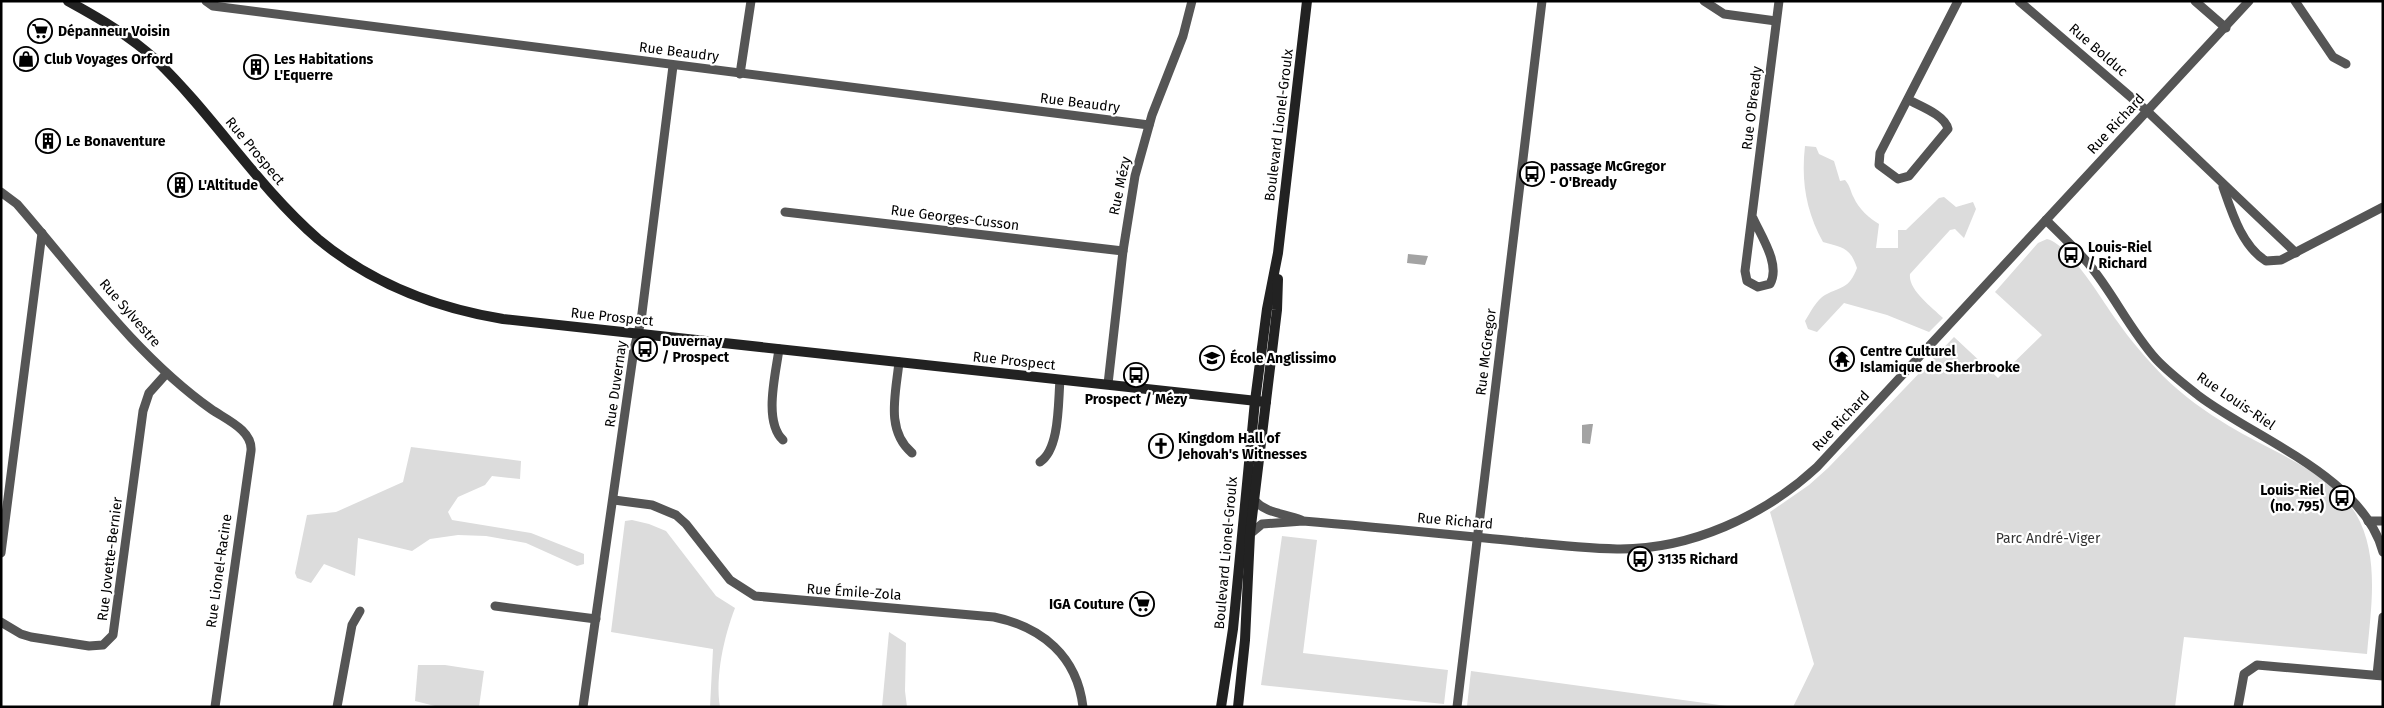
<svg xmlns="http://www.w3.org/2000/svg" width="2384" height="708" font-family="'Fira Sans',sans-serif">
	<rect width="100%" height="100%" fill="#fff"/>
	<g fill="#dcdcdc">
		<path d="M1805,146L1816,147L1819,154L1834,161L1840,181L1845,180C1851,187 1850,191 1854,198C1858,208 1870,219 1879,224L1876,248H1898V230H1906L1939,198L1944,197L1956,207L1973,202L1976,209L1964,238L1955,229L1950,230L1910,274C1908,290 1932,307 1943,318L1929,332L1887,315L1844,303L1817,332L1808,329L1805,321C1810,313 1817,299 1825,295C1842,286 1849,289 1857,268C1850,247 1843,248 1823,242C1806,211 1801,181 1805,146Z"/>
		<path d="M2047,239C2069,244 2103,302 2117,321C2130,340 2147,359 2163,376C2182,395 2206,412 2229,426C2268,450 2331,472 2356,514C2380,556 2371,608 2367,654L2184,637L2175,707H1793L1814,664L1770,512L1809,485L1828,468L1954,337L1998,378L2042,335L1995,292L2038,243Z"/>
		<polygon points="411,447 521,461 520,479 492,476 485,485 458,497 448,512 452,520 531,533 584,554 584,564 577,566 526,543 486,536 458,535 430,539 412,551 358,538 355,576 324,564 311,583 297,578 295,573 307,515 336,512 403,482"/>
		<path d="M632,520L649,524L666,531L716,596L735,608C724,637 715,676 720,707H710L713,649L611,632L625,521Z"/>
		<polygon points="1282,536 1317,540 1303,653 1448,670 1444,704 1261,685"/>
		<polygon points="889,632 906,643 905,691 907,707 882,707"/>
		<polygon points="418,665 445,665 484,671 479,707 439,707 415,701"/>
		<polygon points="1471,671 1734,707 1470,707 1467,706"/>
	</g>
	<g fill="#a3a3a3">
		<polygon points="1408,254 1428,256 1425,265 1407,263"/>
		<polygon points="1590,424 1593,424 1590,444 1582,443 1582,425"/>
	</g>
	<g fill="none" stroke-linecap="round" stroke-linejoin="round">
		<g stroke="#555" stroke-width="9">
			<polyline points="206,1 213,6 1149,125"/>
			<polyline points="1704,1 1724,14 1776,21"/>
			<polyline points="2019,1 2147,111 2296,253"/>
			<polyline points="2195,1 2226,28"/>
			<polyline points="2295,1 2333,57 2346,64"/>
			<polyline points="740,74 751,1"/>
			<path d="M1909,100C1920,106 1945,115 1948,129L1909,176L1898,179L1879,165L1880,153L1958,1"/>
			<path d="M2223,187C2232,213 2242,246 2266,261L2281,260L2383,207"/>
			<path d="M1,192L17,204C78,274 134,354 211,409C225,419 253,430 251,451L215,707"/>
			<polyline points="785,212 1123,251"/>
			<path d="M1753,218C1761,236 1781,265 1770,284L1758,287L1747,281L1745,271L1779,1"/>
			<path d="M2046,220C2060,234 2075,248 2088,263C2113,293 2130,330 2156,359C2168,372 2185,385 2199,396C2256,439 2363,477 2383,552"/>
			<path d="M779,349C776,373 763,421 783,440"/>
			<path d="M899,362C896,393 885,430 912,453"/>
			<polyline points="1108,384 1123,251 1135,176 1152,115 1183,36 1192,1"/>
			<path d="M1040,462C1060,449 1058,402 1060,380"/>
			<path d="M614,500L652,505L676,515L686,524L730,580L755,596L994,617C1042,627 1077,656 1083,707"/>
			<path d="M1254,500C1267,514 1284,513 1301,520"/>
			<polyline points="2368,521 2383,521"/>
			<path d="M1250,534L1262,524L1303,521C1364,526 1424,532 1485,538C1529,542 1573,548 1617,549C1690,550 1764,516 1817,467L2249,1"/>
			<polyline points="1,553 42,233"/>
			<polyline points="495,606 596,619"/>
			<polyline points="1,622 21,634 31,637 89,646 103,645 113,635 143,411 149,393 166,374"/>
			<polyline points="2377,675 2383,617"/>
			<polyline points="337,707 352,625 360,611"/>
			<polyline points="583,707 634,349 641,321 673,66"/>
			<polyline points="1457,707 1542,1"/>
			<polyline points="2238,707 2244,674 2257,665 2383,676"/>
		</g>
		<g stroke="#222" stroke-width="10">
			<path d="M68,1C99,18 130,36 156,60C214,116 257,186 318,239C371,283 436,308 503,319L1266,402"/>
			<polyline points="1221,707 1233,629 1255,401 1267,309 1278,253 1307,1"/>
			<polyline points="1238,707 1245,640 1250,534 1277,310 1278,279"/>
		</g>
	</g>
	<defs>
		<symbol id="supermarket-ring" viewBox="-11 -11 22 22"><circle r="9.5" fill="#fff" stroke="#000" stroke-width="1.5"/><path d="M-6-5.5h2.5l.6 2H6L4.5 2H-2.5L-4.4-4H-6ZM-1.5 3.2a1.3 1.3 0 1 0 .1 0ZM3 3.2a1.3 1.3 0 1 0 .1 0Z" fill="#000"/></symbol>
		<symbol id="shop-ring" viewBox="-11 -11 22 22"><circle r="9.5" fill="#fff" stroke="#000" stroke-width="1.5"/><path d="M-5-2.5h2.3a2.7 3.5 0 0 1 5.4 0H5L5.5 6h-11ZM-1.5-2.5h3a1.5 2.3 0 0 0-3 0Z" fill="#000"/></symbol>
		<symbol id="building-ring" viewBox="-11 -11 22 22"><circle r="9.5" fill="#fff" stroke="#000" stroke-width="1.5"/><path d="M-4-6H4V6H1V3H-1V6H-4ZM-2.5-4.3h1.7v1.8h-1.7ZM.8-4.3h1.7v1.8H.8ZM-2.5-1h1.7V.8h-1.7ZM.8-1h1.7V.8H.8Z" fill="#000"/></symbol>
		<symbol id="bus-ring" viewBox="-11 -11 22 22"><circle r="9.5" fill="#fff" stroke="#000" stroke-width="1.5"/><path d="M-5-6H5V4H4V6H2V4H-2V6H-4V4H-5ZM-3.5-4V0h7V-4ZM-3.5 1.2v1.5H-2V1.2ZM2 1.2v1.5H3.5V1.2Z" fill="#000"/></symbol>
		<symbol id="school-ring" viewBox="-11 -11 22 22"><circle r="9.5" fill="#fff" stroke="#000" stroke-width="1.5"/><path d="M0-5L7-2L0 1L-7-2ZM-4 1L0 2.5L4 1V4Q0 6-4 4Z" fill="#000"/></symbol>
		<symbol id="temple-ring" viewBox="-11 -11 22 22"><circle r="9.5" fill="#fff" stroke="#000" stroke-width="1.5"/><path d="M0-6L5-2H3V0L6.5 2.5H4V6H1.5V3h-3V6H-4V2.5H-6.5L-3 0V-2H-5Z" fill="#000"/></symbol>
		<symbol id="church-ring" viewBox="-11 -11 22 22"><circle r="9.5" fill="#fff" stroke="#000" stroke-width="1.5"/><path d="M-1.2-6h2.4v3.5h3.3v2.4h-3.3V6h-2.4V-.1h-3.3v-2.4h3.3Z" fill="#000"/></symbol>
	</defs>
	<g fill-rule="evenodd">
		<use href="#supermarket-ring" x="26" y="17" width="28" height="28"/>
		<use href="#shop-ring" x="12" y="45" width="28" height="28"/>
		<use href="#building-ring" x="242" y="53" width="28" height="28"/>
		<use href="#building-ring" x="34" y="127" width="28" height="28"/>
		<use href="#bus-ring" x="1518" y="160" width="28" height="28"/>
		<use href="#building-ring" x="166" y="171" width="28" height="28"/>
		<use href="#bus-ring" x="2057" y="241" width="28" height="28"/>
		<use href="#bus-ring" x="631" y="335" width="28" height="28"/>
		<use href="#school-ring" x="1198" y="344" width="28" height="28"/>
		<use href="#temple-ring" x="1828" y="345" width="28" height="28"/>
		<use href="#bus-ring" x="1122" y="361" width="28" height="28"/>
		<use href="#church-ring" x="1147" y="432" width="28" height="28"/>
		<use href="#bus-ring" x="2328" y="484" width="28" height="28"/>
		<use href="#bus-ring" x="1626" y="545" width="28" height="28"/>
		<use href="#supermarket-ring" x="1128" y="590" width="28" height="28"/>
	</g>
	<g text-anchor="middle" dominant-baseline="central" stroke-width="4.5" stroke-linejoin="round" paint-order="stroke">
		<g font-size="14" font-weight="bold" fill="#000" stroke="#fff" text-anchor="start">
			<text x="58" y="31">Dépanneur Voisin</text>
			<text x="44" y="59">Club Voyages Orford</text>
			<text x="274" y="59">Les Habitations<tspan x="274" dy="16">L'Equerre</tspan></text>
			<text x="66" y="141">Le Bonaventure</text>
			<text x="1550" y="166">passage McGregor<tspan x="1550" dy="16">- O'Bready</tspan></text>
			<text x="198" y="185">L'Altitude</text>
			<text x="2088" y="247">Louis-Riel<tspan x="2088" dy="16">/ Richard</tspan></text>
			<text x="662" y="341">Duvernay<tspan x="662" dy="16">/ Prospect</tspan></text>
			<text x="1860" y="351">Centre Culturel<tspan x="1860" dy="16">Islamique de Sherbrooke</tspan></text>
			<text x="1230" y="358">École Anglissimo</text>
			<text x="1136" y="399" text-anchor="middle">Prospect / Mézy</text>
			<text x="1178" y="438">Kingdom Hall of<tspan x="1178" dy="16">Jehovah's Witnesses</tspan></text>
			<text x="2324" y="490" text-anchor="end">Louis-Riel<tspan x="2324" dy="16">(no. 795)</tspan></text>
			<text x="1658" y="559">3135 Richard</text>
			<text x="1124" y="604" text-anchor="end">IGA Couture</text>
		</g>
		<g font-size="14" fill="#000" stroke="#fff">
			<text transform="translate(2098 50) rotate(41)">Rue Bolduc</text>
			<text transform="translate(679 52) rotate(7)">Rue Beaudry</text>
			<text transform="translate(1080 103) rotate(7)">Rue Beaudry</text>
			<text transform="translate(1752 108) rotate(-83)">Rue O'Bready</text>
			<text transform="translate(2116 124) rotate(-47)">Rue Richard</text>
			<text transform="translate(1279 125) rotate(-83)">Boulevard Lionel-Groulx</text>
			<text transform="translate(255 151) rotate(50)">Rue Prospect</text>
			<text transform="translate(1120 186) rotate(-78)">Rue Mézy</text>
			<text transform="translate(955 218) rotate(7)">Rue Georges-Cusson</text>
			<text transform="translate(130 313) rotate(49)">Rue Sylvestre</text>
			<text transform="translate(612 317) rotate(6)">Rue Prospect</text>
			<text transform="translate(1486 352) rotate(-83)">Rue McGregor</text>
			<text transform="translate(1014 361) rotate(6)">Rue Prospect</text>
			<text transform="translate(616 384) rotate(-82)">Rue Duvernay</text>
			<text transform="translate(2236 401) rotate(34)">Rue Louis-Riel</text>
			<text transform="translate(1841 421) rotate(-47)">Rue Richard</text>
			<text transform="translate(1455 521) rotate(5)">Rue Richard</text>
			<text transform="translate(1226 553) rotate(-85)">Boulevard Lionel-Groulx</text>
			<text transform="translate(110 559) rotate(-83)">Rue Jovette-Bernier</text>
			<text transform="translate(219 571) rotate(-82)">Rue Lionel-Racine</text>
			<text transform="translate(854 592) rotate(4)">Rue Émile-Zola</text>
		</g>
		<g font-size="14" fill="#333" stroke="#fff">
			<text x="2048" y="538">Parc André-Viger</text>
		</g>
	</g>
	<rect width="2384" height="708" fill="none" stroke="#000000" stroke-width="5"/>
</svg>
